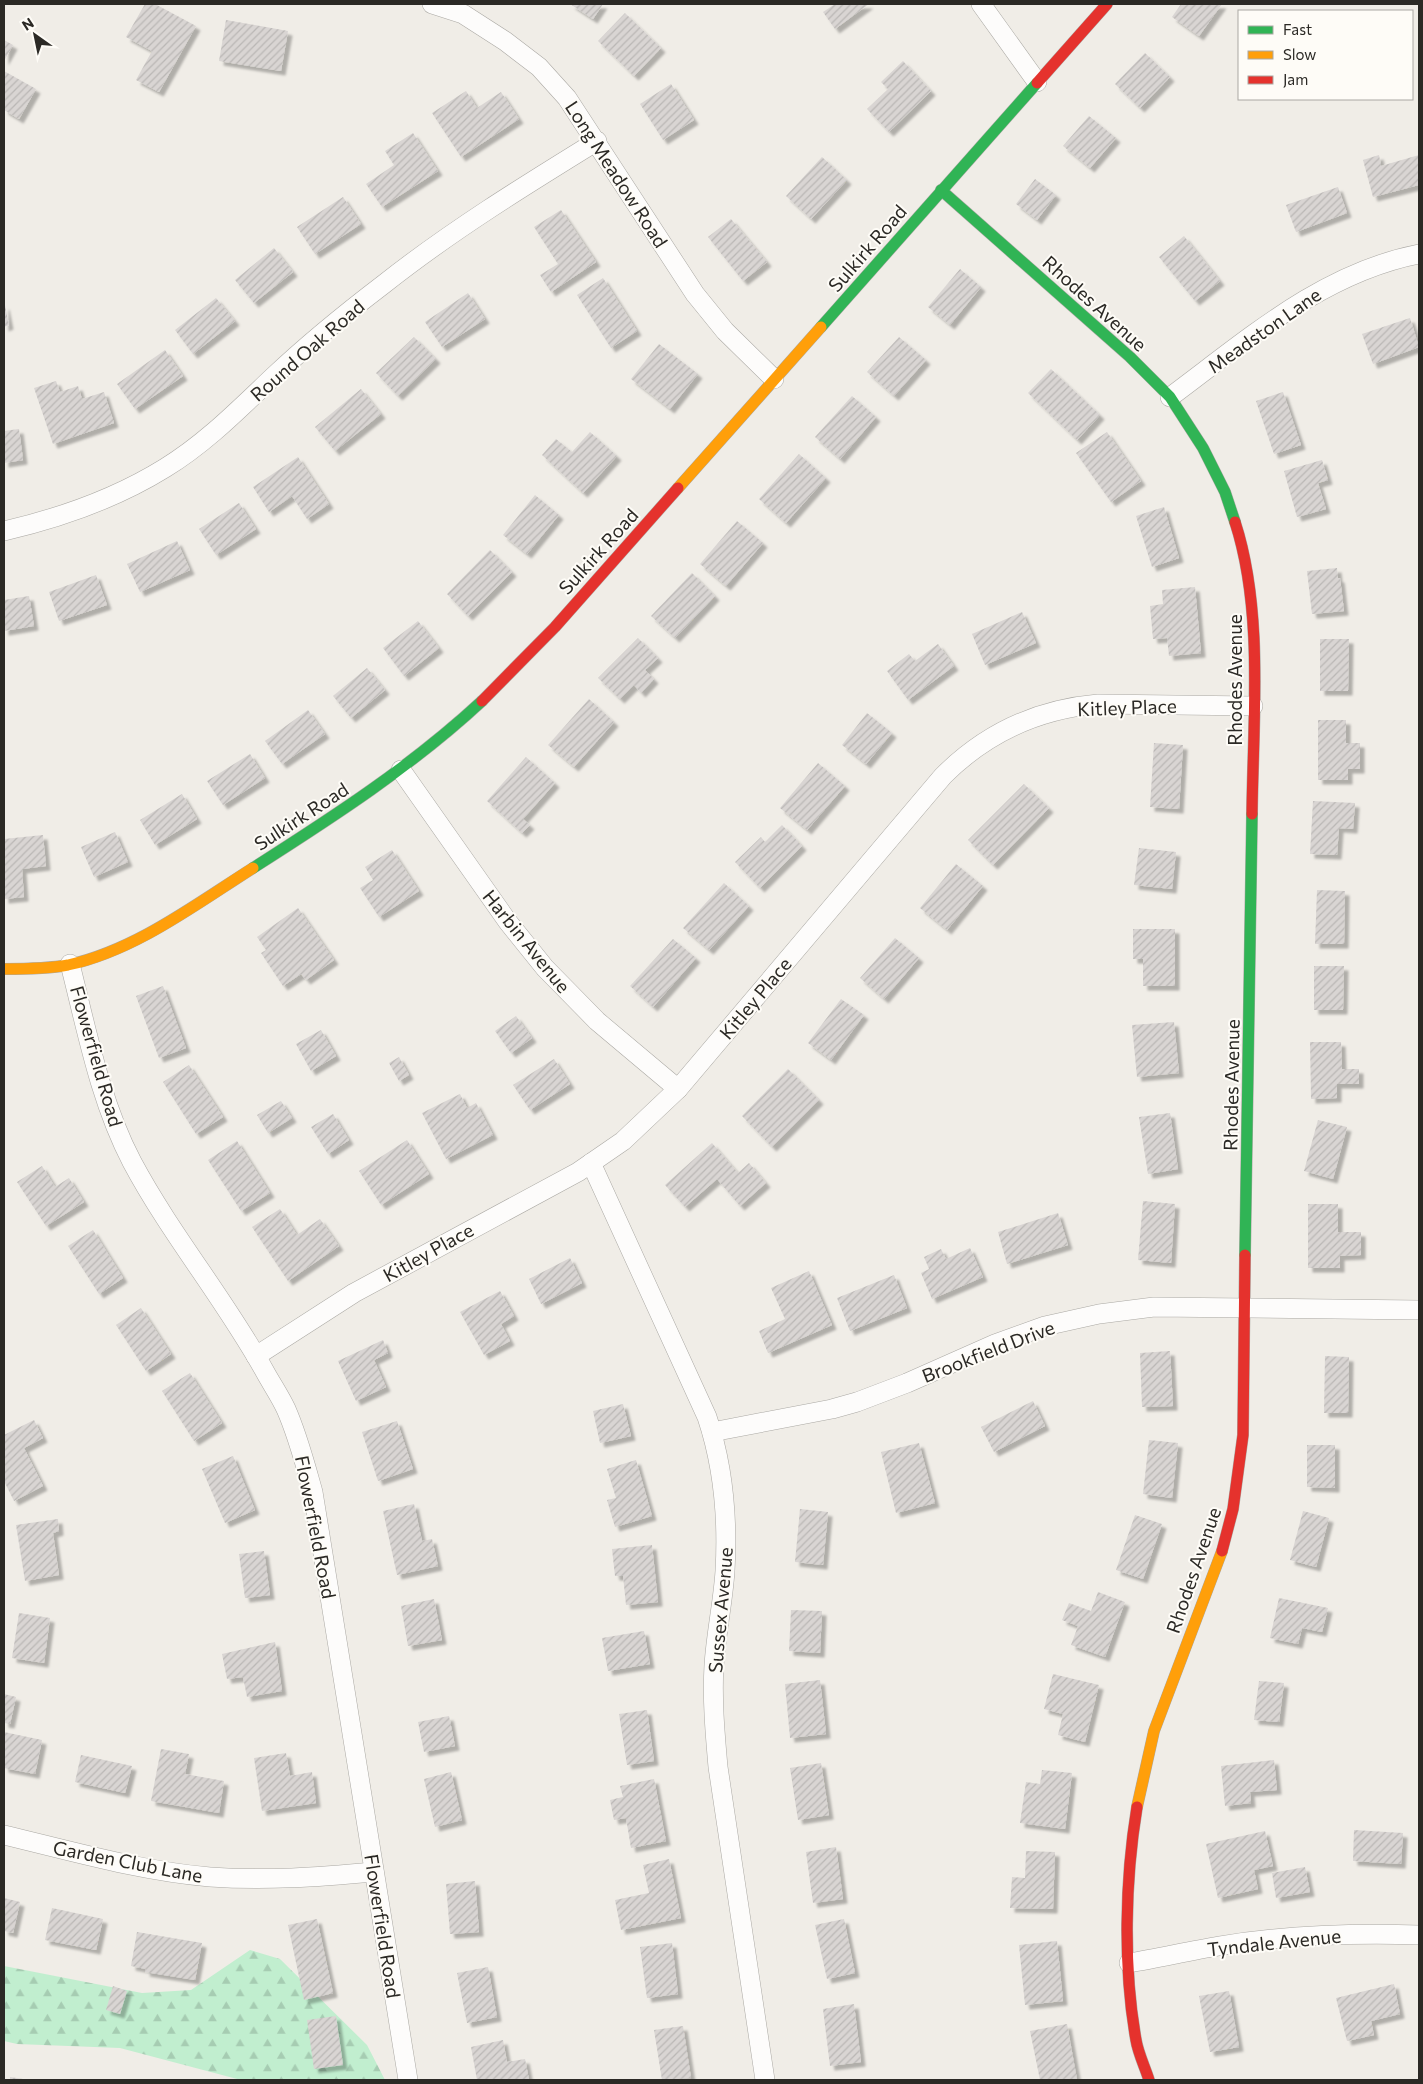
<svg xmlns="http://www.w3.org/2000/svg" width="1423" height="2084" font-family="Commissioner,sans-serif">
	<defs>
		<pattern id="forest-firs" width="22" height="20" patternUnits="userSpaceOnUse" patternTransform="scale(1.25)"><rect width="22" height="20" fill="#c1eecf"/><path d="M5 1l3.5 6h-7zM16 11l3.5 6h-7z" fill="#a6ccb2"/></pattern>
		<pattern id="building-hatch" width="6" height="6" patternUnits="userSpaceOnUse" patternTransform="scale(1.25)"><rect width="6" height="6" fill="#d9d5d3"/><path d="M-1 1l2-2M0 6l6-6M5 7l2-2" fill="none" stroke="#bab7b5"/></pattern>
		<filter id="shadow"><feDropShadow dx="4.5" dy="4.5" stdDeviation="1" flood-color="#0004"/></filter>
	</defs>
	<rect width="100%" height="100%" fill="#f0ede7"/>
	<polygon fill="url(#forest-firs)" points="250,1950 280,1959 367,2045 385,2080 241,2080 120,2048 17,2044 4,2041 4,1966 142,1993 191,1990"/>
	<g fill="url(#building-hatch)" filter="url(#shadow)">
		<polygon points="145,4 155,4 196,26 159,92 136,80 152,51 126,37"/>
		<polygon points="570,4 603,4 593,19"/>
		<polygon points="835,4 869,4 835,29 823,12"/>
		<polygon points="1181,4 1222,4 1199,36 1172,17"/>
		<polygon points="625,13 661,48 634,76 598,41"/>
		<polygon points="226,20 288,31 281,71 219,61"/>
		<polygon points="4,40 13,45 4,61"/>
		<polygon points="1145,53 1170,77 1140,108 1115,84"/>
		<polygon points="903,61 931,91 889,132 867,109 888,89 881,82"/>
		<polygon points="4,71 36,89 19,119 4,110"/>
		<polygon points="671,84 694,120 663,140 640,104"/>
		<polygon points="466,91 477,108 501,92 519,119 461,157 432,113"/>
		<polygon points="1089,116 1116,138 1090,168 1063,146"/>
		<polygon points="413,133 438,171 382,207 366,184 394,165 385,151"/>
		<polygon points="1379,155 1381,166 1419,155 1419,185 1373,197 1363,160"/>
		<polygon points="822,157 847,180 811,219 786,196"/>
		<polygon points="1035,179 1056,195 1037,220 1016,204"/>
		<polygon points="1338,187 1347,213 1296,232 1286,205"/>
		<polygon points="343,197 361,224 315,254 297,227"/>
		<polygon points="561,210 596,262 551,292 540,275 558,264 534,227"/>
		<polygon points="731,219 767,262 743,281 708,237"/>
		<polygon points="1184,236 1220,281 1195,301 1159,257"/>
		<polygon points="274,248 293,272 254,303 235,280"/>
		<polygon points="960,269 981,287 950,325 928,307"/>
		<polygon points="603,278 637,331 611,348 577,295"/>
		<polygon points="468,293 485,319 442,347 425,322"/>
		<polygon points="216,298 235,321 193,354 175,330"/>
		<polygon points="5,305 9,325 4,327 4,306"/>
		<polygon points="1410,318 1419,347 1373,364 1362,334"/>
		<polygon points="414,337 436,359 398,396 376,373"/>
		<polygon points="899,337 926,360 894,396 867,372"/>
		<polygon points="659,344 698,374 670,409 631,379"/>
		<polygon points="165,350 183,376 135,409 117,384"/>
		<polygon points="1051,369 1100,415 1077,440 1028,393"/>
		<polygon points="56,381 60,392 78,386 82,399 104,392 114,423 53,444 34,388"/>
		<polygon points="361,389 381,414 335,451 315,427"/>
		<polygon points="1283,392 1301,445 1274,454 1256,401"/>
		<polygon points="852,396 876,417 840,459 815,437"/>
		<polygon points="19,429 23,460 4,463 4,431"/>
		<polygon points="590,432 617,456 583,493 542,455 556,439 572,452"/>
		<polygon points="1107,432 1141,481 1111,502 1076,453"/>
		<polygon points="799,454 826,478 786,523 759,499"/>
		<polygon points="298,457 329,504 307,519 292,496 269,512 253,487"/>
		<polygon points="1322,460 1328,480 1318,483 1326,509 1297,517 1284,471"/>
		<polygon points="535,495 559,515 527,554 503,535"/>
		<polygon points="239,503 256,529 216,555 199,529"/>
		<polygon points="1164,507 1179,558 1152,567 1136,516"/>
		<polygon points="737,521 763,543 726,586 700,564"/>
		<polygon points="177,541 190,570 140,592 127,564"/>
		<polygon points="490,550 512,572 468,616 447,594"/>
		<polygon points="1337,568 1338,578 1340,578 1344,611 1312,614 1307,571"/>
		<polygon points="692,573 715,596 675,638 651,616"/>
		<polygon points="96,575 107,605 59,621 49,592"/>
		<polygon points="1195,587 1201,653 1169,656 1167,638 1153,639 1150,606 1163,604 1162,590"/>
		<polygon points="29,596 34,626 4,631 4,600"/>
		<polygon points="1022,612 1036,643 985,665 972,634"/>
		<polygon points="418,621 439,648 404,676 383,648"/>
		<polygon points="638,638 658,658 645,670 654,679 641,693 634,685 620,699 598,678"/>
		<polygon points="1320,639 1349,639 1348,691 1320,691"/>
		<polygon points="938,644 954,666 908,700 887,671 909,654 915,661"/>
		<polygon points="367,668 385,690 351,718 333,696"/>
		<polygon points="589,699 614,722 574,767 548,745"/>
		<polygon points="308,710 325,734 282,764 265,741"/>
		<polygon points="867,713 892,733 866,764 842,745"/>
		<polygon points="1318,720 1346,720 1346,743 1360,743 1360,769 1348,769 1348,780 1318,780"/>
		<polygon points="1154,743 1183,745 1179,809 1150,807"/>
		<polygon points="250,754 265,778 223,805 207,781"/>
		<polygon points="526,757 555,783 523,819 530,825 522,833 487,801"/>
		<polygon points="818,763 845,786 807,830 780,808"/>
		<polygon points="1024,784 1049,808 993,865 968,840"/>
		<polygon points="182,794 197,819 155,845 140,820"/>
		<polygon points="1313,801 1355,803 1353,829 1339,828 1337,855 1310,854"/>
		<polygon points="782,825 802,846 760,888 735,862 761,837 765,842"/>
		<polygon points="115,832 128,862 94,877 81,847"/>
		<polygon points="43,835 46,866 22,869 24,897 4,899 4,839"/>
		<polygon points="1139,848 1176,852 1172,889 1134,885"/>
		<polygon points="392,850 419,891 379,917 360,888 373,880 365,867"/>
		<polygon points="956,864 983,886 947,930 920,908"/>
		<polygon points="724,883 749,906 709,950 683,928"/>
		<polygon points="1317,890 1345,891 1344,944 1315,944"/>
		<polygon points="298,908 334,960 306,980 301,974 283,986 261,953 266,950 257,937"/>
		<polygon points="1133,929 1175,929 1175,986 1143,986 1143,959 1133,959"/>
		<polygon points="895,938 919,958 884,999 860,978"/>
		<polygon points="673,939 696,958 653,1007 630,986"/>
		<polygon points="1314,966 1344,966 1343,1010 1314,1010"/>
		<polygon points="163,986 186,1048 159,1058 136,996"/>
		<polygon points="841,999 864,1015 831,1060 808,1043"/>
		<polygon points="516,1016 532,1038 511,1053 495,1031"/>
		<polygon points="1174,1022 1179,1073 1137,1077 1132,1025"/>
		<polygon points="321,1030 336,1056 311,1071 296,1044"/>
		<polygon points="1310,1042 1341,1042 1342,1069 1359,1069 1359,1084 1337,1084 1337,1098 1311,1099"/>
		<polygon points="399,1057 409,1075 399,1081 389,1063"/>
		<polygon points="554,1059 570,1084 530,1110 513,1085"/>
		<polygon points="189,1065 223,1117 196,1134 163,1082"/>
		<polygon points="788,1069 819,1100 772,1147 742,1116"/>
		<polygon points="460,1094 467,1108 476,1103 493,1135 446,1159 422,1113"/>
		<polygon points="281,1101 292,1118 268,1133 257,1115"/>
		<polygon points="1170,1113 1178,1169 1148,1174 1139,1117"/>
		<polygon points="333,1114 349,1140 328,1154 311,1127"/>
		<polygon points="1318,1120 1347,1127 1333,1179 1304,1171"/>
		<polygon points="407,1140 429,1174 381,1205 359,1171"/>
		<polygon points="237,1141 270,1193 241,1211 208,1160"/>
		<polygon points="712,1143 738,1173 749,1163 766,1183 740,1206 717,1179 685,1207 665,1185"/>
		<polygon points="42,1166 55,1187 69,1178 84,1202 46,1226 17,1182"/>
		<polygon points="1143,1201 1175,1204 1171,1263 1138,1260"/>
		<polygon points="1308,1204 1338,1204 1338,1232 1361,1232 1361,1255 1340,1256 1340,1268 1308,1268"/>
		<polygon points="280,1209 297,1235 320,1219 339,1246 288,1281 252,1227"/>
		<polygon points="1058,1213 1068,1245 1007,1264 998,1232"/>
		<polygon points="93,1230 123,1278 99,1294 68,1246"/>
		<polygon points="970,1248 983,1277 932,1299 921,1273 929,1269 924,1257 941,1249 946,1259"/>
		<polygon points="570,1258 582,1283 541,1304 529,1279"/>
		<polygon points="809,1271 832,1325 768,1353 759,1331 785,1319 771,1288"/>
		<polygon points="894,1275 907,1308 850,1331 837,1298"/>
		<polygon points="500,1291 514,1316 501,1324 510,1341 484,1355 460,1312"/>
		<polygon points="141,1308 171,1354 146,1371 116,1325"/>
		<polygon points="383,1340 388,1353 374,1360 386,1387 356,1401 338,1361"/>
		<polygon points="1170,1351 1173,1406 1142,1407 1140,1353"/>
		<polygon points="1325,1356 1349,1357 1348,1413 1324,1413"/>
		<polygon points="190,1373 222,1423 194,1441 162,1391"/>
		<polygon points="1033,1401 1045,1426 994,1452 981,1427"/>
		<polygon points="623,1404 631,1436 600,1443 593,1411"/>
		<polygon points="34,1420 43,1438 24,1448 43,1486 14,1501 4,1481 4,1435"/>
		<polygon points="397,1421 413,1469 378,1481 362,1432"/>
		<polygon points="1149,1440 1178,1443 1172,1498 1143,1494"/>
		<polygon points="919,1443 935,1503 896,1513 881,1452"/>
		<polygon points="1307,1445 1335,1445 1335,1488 1307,1487"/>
		<polygon points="233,1456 255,1510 225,1523 202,1469"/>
		<polygon points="636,1460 652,1516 615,1527 607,1500 616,1498 607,1469"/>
		<polygon points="414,1504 422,1541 432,1539 438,1566 397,1575 383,1511"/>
		<polygon points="800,1509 828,1512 823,1565 795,1562"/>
		<polygon points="1303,1511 1329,1518 1316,1567 1290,1560"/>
		<polygon points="1135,1515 1162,1524 1143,1579 1116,1570"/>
		<polygon points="58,1519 59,1531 53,1533 59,1575 25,1581 16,1525"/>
		<polygon points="652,1545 658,1602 626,1605 623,1576 615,1576 612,1549"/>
		<polygon points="264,1551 270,1595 245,1598 239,1554"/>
		<polygon points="1098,1592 1125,1602 1105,1657 1071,1645 1078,1626 1062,1620 1069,1603 1091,1611"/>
		<polygon points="1279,1598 1328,1608 1322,1632 1302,1628 1298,1644 1270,1638"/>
		<polygon points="434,1599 442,1640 408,1646 401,1606"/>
		<polygon points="791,1610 822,1611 820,1653 789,1651"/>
		<polygon points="19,1613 50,1618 44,1663 12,1658"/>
		<polygon points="644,1631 650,1664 608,1671 602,1638"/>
		<polygon points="275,1642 282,1691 247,1697 243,1677 227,1679 222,1654"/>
		<polygon points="1053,1674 1099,1685 1085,1742 1058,1735 1063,1714 1044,1709"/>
		<polygon points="820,1680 826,1734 790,1738 785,1684"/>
		<polygon points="1259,1681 1284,1683 1279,1722 1254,1720"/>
		<polygon points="4,1694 16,1697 10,1724 4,1723"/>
		<polygon points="647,1710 654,1761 627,1765 619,1714"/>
		<polygon points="449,1716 455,1746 424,1752 418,1722"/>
		<polygon points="4,1732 42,1740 35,1774 4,1768"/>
		<polygon points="161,1749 189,1754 185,1774 224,1781 219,1813 151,1801"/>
		<polygon points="286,1753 290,1776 312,1772 316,1803 262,1811 254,1758"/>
		<polygon points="81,1755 132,1766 125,1793 75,1782"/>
		<polygon points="1274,1760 1277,1790 1250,1792 1251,1803 1225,1806 1221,1766"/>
		<polygon points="821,1763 829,1815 798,1820 790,1768"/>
		<polygon points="1042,1770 1072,1773 1065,1829 1020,1823 1026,1782 1040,1784"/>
		<polygon points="451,1772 462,1820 435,1827 424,1779"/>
		<polygon points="654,1779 666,1841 631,1848 626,1818 614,1820 610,1800 623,1797 620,1786"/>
		<polygon points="1354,1830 1403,1833 1401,1864 1353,1861"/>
		<polygon points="1265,1831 1273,1866 1254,1870 1258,1889 1218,1898 1206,1844"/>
		<polygon points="836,1847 843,1899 813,1903 806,1852"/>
		<polygon points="1026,1851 1055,1852 1053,1909 1010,1908 1012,1877 1025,1878"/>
		<polygon points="669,1859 681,1918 621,1930 615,1900 649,1893 643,1865"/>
		<polygon points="1305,1867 1310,1892 1276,1898 1272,1873"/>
		<polygon points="475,1881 479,1932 450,1934 446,1884"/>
		<polygon points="4,1898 20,1902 13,1933 4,1931"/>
		<polygon points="52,1908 103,1919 96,1950 45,1940"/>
		<polygon points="317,1919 333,1993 304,2000 288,1925"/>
		<polygon points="844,1919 855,1973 827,1979 815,1925"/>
		<polygon points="137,1932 202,1943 195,1980 145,1972 146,1969 131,1966"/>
		<polygon points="1057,1941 1063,2001 1025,2005 1019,1945"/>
		<polygon points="672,1943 678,1994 647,1998 640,1947"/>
		<polygon points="488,1967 497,2017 467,2023 457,1973"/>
		<polygon points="1394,1984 1400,2014 1371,2021 1374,2035 1347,2041 1336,1998"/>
		<polygon points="113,1986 127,1991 120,2014 106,2010"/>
		<polygon points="1229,1991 1239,2047 1210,2052 1199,1996"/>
		<polygon points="854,2004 861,2062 830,2066 823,2009"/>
		<polygon points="336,2016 343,2065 314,2069 307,2020"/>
		<polygon points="1067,2024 1077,2080 1040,2080 1030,2031"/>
		<polygon points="683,2026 691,2078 662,2080 654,2030"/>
		<polygon points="503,2040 507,2062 525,2059 529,2080 477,2080 471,2047"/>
		<polygon points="10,2077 23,2079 23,2080 10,2080"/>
	</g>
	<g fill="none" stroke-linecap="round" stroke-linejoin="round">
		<defs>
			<g id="street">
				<polyline points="432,4 463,14 505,41 539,67 567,98 695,294 725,331 774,379"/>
				<polyline points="981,4 1037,82"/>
				<path d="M1170,397C1247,340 1322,273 1419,254"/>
				<path d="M4,531C60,518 115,499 165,468C206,443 239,409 274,376C309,343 346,313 384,284C451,231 524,186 597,141"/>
				<polyline points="401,770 508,922 545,968 597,1021 678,1089"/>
				<path d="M70,964C87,1031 100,1101 132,1162C171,1235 224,1298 264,1370C271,1383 280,1396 286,1409C298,1436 305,1464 313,1492L408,2080"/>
				<path d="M591,1163L707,1417C724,1468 728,1518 725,1571C723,1602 716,1634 714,1665C712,1700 715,1733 718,1767L765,2080"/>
				<path d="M256,1356L354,1293L578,1172L623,1141L678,1089L943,776C986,733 1039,709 1098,704L1253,706"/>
				<polyline points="712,1432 832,1409 857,1402 907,1383 995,1344 1045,1326 1099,1314 1154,1307 1419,1310"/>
				<path d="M4,1835C71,1851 140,1871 210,1877C265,1881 319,1877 374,1872"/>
				<path d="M1129,1963C1159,1958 1189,1951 1219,1946C1285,1935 1352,1933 1419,1935"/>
			</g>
			<g id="fast">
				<polyline points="941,190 1130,357 1170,397 1203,448 1225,492 1235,522"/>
				<polyline points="821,327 1037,83"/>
				<path d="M253,868C333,817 412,766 482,701"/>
				<polyline points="1245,1255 1252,814"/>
			</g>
			<g id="slow">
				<polyline points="678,488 821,327"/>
				<path d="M4,969C25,969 47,969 68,965C136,950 196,904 253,868"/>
				<polyline points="1137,1807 1154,1731 1222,1551"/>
			</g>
			<g id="jam">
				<polyline points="1037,83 1107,4"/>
				<path d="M1235,522C1264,611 1253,721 1252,814"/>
				<polyline points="482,701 555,627 678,488"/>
				<polyline points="1222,1551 1233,1509 1243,1435 1245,1255"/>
				<path d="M1137,1807C1125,1880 1123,1967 1136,2040C1138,2053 1145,2067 1149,2080"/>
			</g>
		</defs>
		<use href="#street" stroke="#aaa8a3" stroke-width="20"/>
		<use href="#fast" stroke="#aaa8a3" stroke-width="12"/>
		<use href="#slow" stroke="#aaa8a3" stroke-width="12"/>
		<use href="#jam" stroke="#aaa8a3" stroke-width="12"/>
		<use href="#street" stroke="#fdfcfb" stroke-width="19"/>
		<use href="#fast" stroke="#30b455" stroke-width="11"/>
		<use href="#slow" stroke="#ff9f0a" stroke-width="11"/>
		<use href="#jam" stroke="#e5322d" stroke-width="11"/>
	</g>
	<g text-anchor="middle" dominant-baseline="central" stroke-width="4" stroke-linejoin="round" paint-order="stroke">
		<g font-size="19" fill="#2b2925" stroke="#fefcf7">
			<text transform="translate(617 174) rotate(57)">Long Meadow Road</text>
			<text transform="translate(867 248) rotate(-49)">Sulkirk Road</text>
			<text transform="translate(1095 303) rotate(42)">Rhodes Avenue</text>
			<text transform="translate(1264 330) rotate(-35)">Meadston Lane</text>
			<text transform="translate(307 350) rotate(-41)">Round Oak Road</text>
			<text transform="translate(598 551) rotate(-48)">Sulkirk Road</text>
			<text transform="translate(1234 680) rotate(-90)">Rhodes Avenue</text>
			<text transform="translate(1127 707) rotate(-2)">Kitley Place</text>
			<text transform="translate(301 816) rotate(-33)">Sulkirk Road</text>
			<text transform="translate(527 941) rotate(51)">Harbin Avenue</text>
			<text transform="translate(755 998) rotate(-50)">Kitley Place</text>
			<text transform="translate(97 1056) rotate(74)">Flowerfield Road</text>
			<text transform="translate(1231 1085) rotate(-89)">Rhodes Avenue</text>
			<text transform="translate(428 1252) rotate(-29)">Kitley Place</text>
			<text transform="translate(988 1351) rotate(-21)">Brookfield Drive</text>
			<text transform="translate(316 1527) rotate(79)">Flowerfield Road</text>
			<text transform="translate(1193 1570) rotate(-71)">Rhodes Avenue</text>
			<text transform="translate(720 1610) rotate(-85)">Sussex Avenue</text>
			<text transform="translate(128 1861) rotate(11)">Garden Club Lane</text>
			<text transform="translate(383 1926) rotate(81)">Flowerfield Road</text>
			<text transform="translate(1274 1942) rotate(-6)">Tyndale Avenue</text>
		</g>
	</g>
	<rect width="1423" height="2084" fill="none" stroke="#2b2925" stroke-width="10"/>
	<rect x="1238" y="10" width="175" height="90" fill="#fefcf7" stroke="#aaa8a3"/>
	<rect x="1248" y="26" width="25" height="8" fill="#30b455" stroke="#aaa8a3"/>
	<text x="1283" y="35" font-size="15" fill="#2b2925">Fast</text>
	<rect x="1248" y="51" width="25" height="8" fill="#ff9f0a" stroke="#aaa8a3"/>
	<text x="1283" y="60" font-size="15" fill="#2b2925">Slow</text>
	<rect x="1248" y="76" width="25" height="8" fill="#e5322d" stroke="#aaa8a3"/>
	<text x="1283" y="85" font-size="15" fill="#2b2925">Jam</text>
	<g transform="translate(35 35) rotate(327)" stroke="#fefcf7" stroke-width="4" paint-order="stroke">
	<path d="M0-4L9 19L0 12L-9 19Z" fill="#2b2925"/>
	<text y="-8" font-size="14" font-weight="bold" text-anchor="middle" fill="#2b2925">N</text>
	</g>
</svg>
